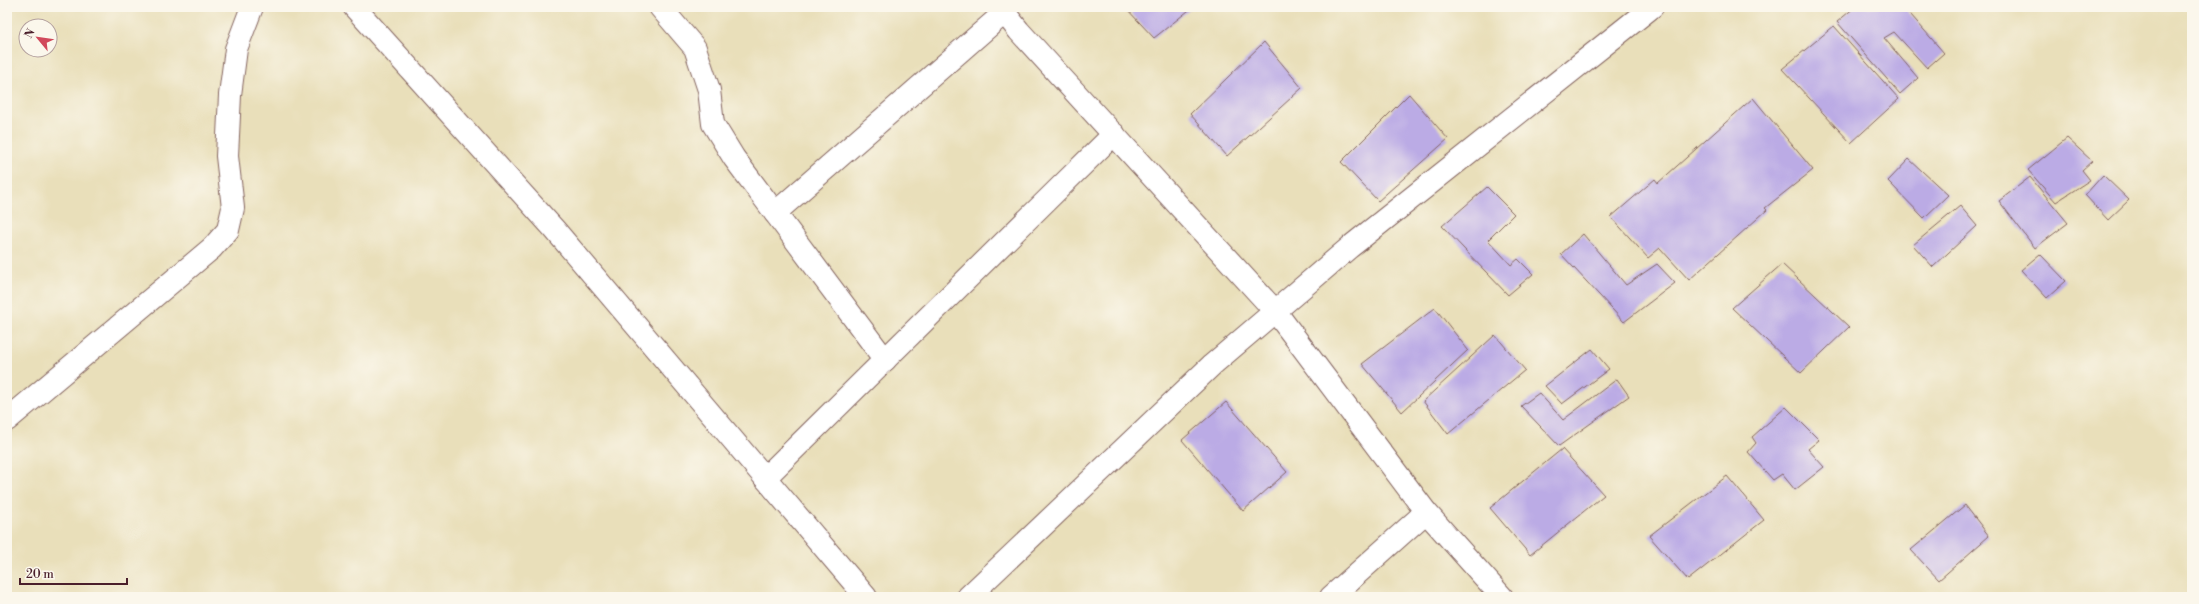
<svg xmlns="http://www.w3.org/2000/svg" width="2199" height="604" font-family="'Libre Bodoni',serif">
	<rect width="100%" height="100%" fill="#fbf7ec"/>
	<filter id="ink" filterUnits="userSpaceOnUse"><feTurbulence type="fractalNoise" baseFrequency=".025" numOctaves="2"/><feDisplacementMap in="SourceGraphic" scale="8" xChannelSelector="R" yChannelSelector="G"/><feConvolveMatrix kernelMatrix="1 2 1 2 8 2 1 2 1" color-interpolation-filters="sRGB"/></filter>
	<filter id="wash" filterUnits="userSpaceOnUse"><feTurbulence type="fractalNoise" baseFrequency=".012" numOctaves="4" result="noise"/><feDisplacementMap in="SourceGraphic" scale="16" xChannelSelector="R" yChannelSelector="G"/><feGaussianBlur stdDeviation="0.9" result="paint"/><feColorMatrix in="noise" values="0 0 0 0 0 0 0 0 0 0 0 0 0 0 0 0 0 1.4 0 .05"/><feComposite in="paint" operator="in"/></filter>
	<g filter="url(#wash)">
		<rect width="100%" height="100%" fill="#e9dfba"/>
		<g id="blocks">
			<g fill="#bbabe5">
				<polygon points="1125,7 1193,7 1154,38"/>
				<polygon points="1855,7 1904,7 1944,53 1927,68 1894,32 1884,38 1918,78 1900,94 1837,22"/>
				<polygon points="1834,26 1899,99 1851,143 1782,69"/>
				<polygon points="1264,42 1302,88 1227,156 1190,114"/>
				<polygon points="1409,94 1448,139 1378,201 1341,162"/>
				<polygon points="1753,98 1813,170 1765,208 1767,210 1689,280 1660,248 1648,258 1611,217 1655,179 1658,183"/>
				<polygon points="2067,138 2092,161 2082,170 2090,180 2056,202 2028,170"/>
				<polygon points="1909,159 1948,195 1924,218 1888,181"/>
				<polygon points="2103,175 2129,200 2108,220 2085,195"/>
				<polygon points="2030,177 2068,223 2035,248 1999,201"/>
				<polygon points="1487,187 1514,214 1488,240 1511,265 1518,259 1533,274 1508,295 1442,226"/>
				<polygon points="1960,206 1977,226 1933,267 1913,245"/>
				<polygon points="1583,234 1626,285 1657,264 1675,283 1624,322 1561,254"/>
				<polygon points="2040,254 2066,281 2047,298 2021,270"/>
				<polygon points="1782,264 1849,327 1801,373 1732,308"/>
				<polygon points="1435,308 1468,350 1402,412 1362,364"/>
				<polygon points="1495,335 1525,370 1448,434 1423,401"/>
				<polygon points="1592,349 1609,369 1562,404 1545,386"/>
				<polygon points="1617,379 1629,396 1559,446 1521,406 1539,393 1563,420"/>
				<polygon points="1226,402 1287,472 1243,511 1182,440"/>
				<polygon points="1786,407 1819,440 1808,449 1824,467 1795,490 1782,474 1773,480 1748,452 1756,443 1752,437"/>
				<polygon points="1562,449 1604,495 1530,555 1490,508"/>
				<polygon points="1727,476 1764,520 1688,580 1649,536"/>
				<polygon points="1965,505 1989,536 1939,580 1911,550"/>
			</g>
		</g>
	</g>
	<g filter="url(#ink)">
		<use href="#blocks" fill-opacity="0" stroke="#82625d" stroke-width="1"/>
		<g fill="none" stroke-linecap="round" stroke-linejoin="round">
			<defs>
				<g id="minor">
					<polyline points="354,7 555,230 866,597"/>
					<polyline points="660,7 695,48 709,90 713,124 734,158 885,360"/>
					<polyline points="1000,7 1019,31 1275,311 1426,512 1502,597"/>
					<polyline points="775,213 1004,13"/>
					<polyline points="7,420 212,248 228,230 233,208 227,156 230,95 236,49 252,7"/>
					<polyline points="765,478 1114,134"/>
					<polyline points="968,597 1212,365 1350,247 1652,7"/>
					<polyline points="1331,597 1426,512"/>
				</g>
			</defs>
			<use href="#minor" stroke="#82625d" stroke-width="24"/>
			<use href="#minor" stroke="#fff" stroke-width="22"/>
		</g>
	</g>
	<rect width="2199" height="604" fill="none" stroke="#fbf7ec" stroke-width="24"/>
	<g transform="translate(38 38) rotate(299)"><circle r="19" fill="#fbf7ec" stroke="#b4a19f"/>
	<path d="M0-3L7 15L0 10L-7 15Z" fill="#d1495b"/>
	<text y="-6" font-size="11" font-weight="bold" text-anchor="middle" fill="#4a1f2b">N</text>
	</g>
	<path d="M20 578v6h107v-6" fill="none" stroke="#4a1f2b" stroke-width="2"/>
	<text x="26" y="578" font-size="12" fill="#4a1f2b" stroke="#fbf7ec" stroke-width="3" paint-order="stroke">20 m</text>
</svg>
